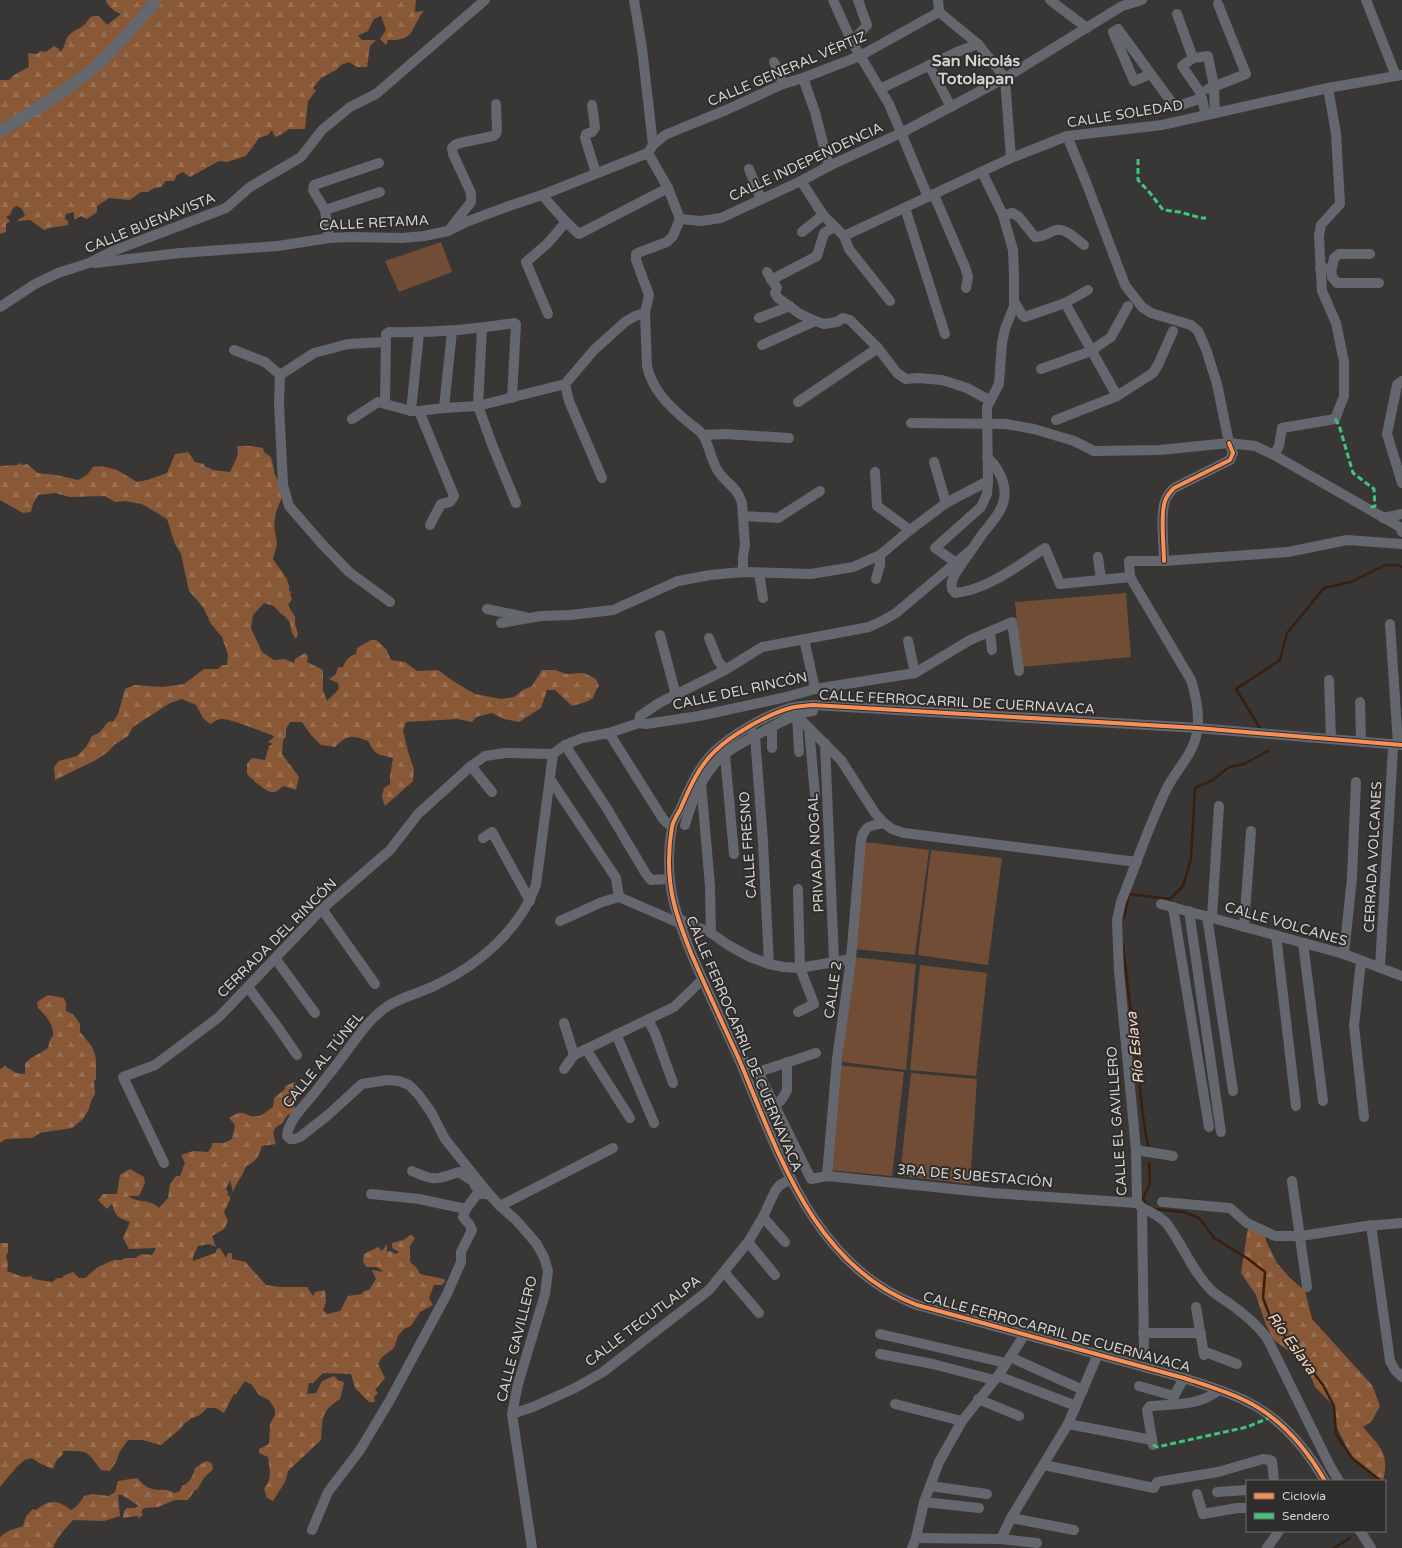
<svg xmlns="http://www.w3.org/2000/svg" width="1402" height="1548" font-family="'Varela Round',sans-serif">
	<defs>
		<pattern id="forest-firs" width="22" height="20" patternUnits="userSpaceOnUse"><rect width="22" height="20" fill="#895836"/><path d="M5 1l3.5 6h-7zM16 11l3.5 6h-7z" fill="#996f52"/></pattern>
	</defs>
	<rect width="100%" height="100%" fill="#383736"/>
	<g fill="#724d35">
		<polygon points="441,242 452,272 399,292 385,261"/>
		<polygon points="1126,593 1131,657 1021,667 1015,602"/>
		<polygon points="865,842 929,850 915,955 854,949"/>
		<polygon points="931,850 1002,858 988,965 918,955"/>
		<polygon points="854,957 916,964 906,1070 842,1062"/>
		<polygon points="920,965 987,973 976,1076 910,1070"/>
		<polygon points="838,1065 904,1072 892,1176 829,1170"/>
		<polygon points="911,1073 977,1079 970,1184 900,1176"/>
	</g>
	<g fill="url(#forest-firs)">
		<path d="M106,0H416L415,12L424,11C410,27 417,41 388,40L386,45L380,39L386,30L381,16L374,19L368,31L358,36L362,40H376L370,46L367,67H357L349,62L341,65L336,70L321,78L313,88L316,91L308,101L305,129H289L282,134L275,137L272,130L268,135L259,138L246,156L227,162L219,161L190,177L183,172L177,175L174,181H166L161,187L154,188L148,192H141L130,200L109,198L97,206V212L87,219L81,216L74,220V212L66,214L65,219L68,221V225L50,228L44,230L30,220L19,221L17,220L25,216L22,209L17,206L13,208L10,215L6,217L10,221L6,224V232L0,234V80H9L14,75L29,67L28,53L37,54L40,51L46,52L54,46L59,49L60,52C65,48 64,44 67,38C71,31 78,30 84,25C90,20 88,15 99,16L107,25L121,14C115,12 107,6 106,0Z"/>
		<path d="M237,446H251L263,448L264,452L271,457L275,475L284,492L276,512L274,525L277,544L273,559C278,568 291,579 289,591L292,592L290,594L292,599L288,605L295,617V624L298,634L296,639C290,632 292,630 290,623C287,617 278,612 274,606L264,603L253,615L251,628L262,652L274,660L285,659L294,663L295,659L305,653L308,656L307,662L323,670V691L327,701L339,689L338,683L329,679L336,674L338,667H343C345,661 349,656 356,654L357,648L371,640H376L386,649L391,660L405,662L417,671L438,670L453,681L475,694L501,699L514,697L523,690L532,686L542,670H555L566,674L584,673L596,679L599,686L596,690L593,698L586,702L572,706L555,690H547L541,708L519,722L504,719L492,713L476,717L472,722L457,719L406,722L403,731L409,755L414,769L413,781L385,806L382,797L384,788L390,784V776L393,758C376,753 378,758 368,741C353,735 346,735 335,747L321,745L311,735L302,722H290L286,729V737L283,740L282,754L299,777L296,790L284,786C281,787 278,791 275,792C267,794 252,779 247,774V764L252,758L265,760L269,746L273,744L268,742L274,737L272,735C262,732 230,718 221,719C218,719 214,722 210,724L203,718L196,705L182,699L170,703L133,727L128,736L114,745L108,752L96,760L55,780L54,767L59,761L77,756L86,747L92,736L99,733L108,722L114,721L118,714L125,689L134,685L162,687L184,684L204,669H218L222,665H227L228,655L222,637L211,624L203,607L189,591L181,554L175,544L167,519L142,504L125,501L115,502L105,496L70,497L55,493L38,495L33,504L31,512L23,513L0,500V466L17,465L19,463L22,465L27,464L38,473L56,475L78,480L87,475L93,467L102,466L117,470L137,482L147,480L167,473L175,454L188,452L195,462L204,464V466C207,467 211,469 213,470C219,471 224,471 230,472L238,455Z"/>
		<path d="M48,995L64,998L66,1003V1011L73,1014L80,1024V1032C98,1053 96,1052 96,1079L94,1081L95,1094L91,1101L89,1109L83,1119L72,1128L40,1133L32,1138L6,1139L0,1143V1069L5,1066L16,1073L25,1074V1064C31,1056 40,1054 48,1048L50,1040L53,1036C54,1024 46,1016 38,1008L37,1002Z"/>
		<path d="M295,1082L299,1088C294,1097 293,1102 296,1112C289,1114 286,1115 283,1123C272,1128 272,1133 276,1144L262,1146C259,1156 256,1162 246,1166C243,1176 236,1182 233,1192L230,1180L226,1189L228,1192L227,1195L230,1196V1200L224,1212L228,1221L224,1229L212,1236L216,1247L209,1244L198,1246L193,1257V1261L215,1253L217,1249L220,1248L226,1258L228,1253H232V1259L246,1262L248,1265L266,1285L280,1287H307L313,1296L315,1292L325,1290L326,1303L323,1310L327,1314L340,1311L348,1296L362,1294L364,1291L369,1290L376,1279L372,1270L383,1272L377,1267H366L363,1261L364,1254L378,1247L382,1251L387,1244V1252L390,1251L396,1254L399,1252L392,1248V1243L403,1240L411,1235L415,1238L410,1246V1262L417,1268L420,1274L444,1279L445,1281L442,1285H434L429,1298L433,1305L420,1312L411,1326L404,1329L398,1336L394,1348L382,1357L378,1364L385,1378L375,1390L378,1393L374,1397L375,1402H369L355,1388L351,1374L323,1373L313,1383H309L307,1394L316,1393L322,1381L334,1376L339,1381H342L344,1383L340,1399C320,1412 323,1418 321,1440L288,1471L285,1482L273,1501L267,1498L264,1488C273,1480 269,1468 268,1457L259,1453V1449L269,1444L270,1424L275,1415V1409L269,1400L259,1395L252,1385L245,1381L236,1394H234L224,1413L216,1408H207L200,1415L192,1418L184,1424L180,1429L161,1445L142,1440H128L120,1451L116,1462L110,1471L101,1470C86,1450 89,1451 63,1451V1454L56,1461L53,1469L39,1463L32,1458C30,1459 27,1459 25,1460C20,1462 5,1481 0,1487V1243H8V1253L6,1255L8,1264L7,1271L23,1277L31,1276L33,1279L52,1282L57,1278H63V1276L73,1272L79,1278H85L98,1267L109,1262L115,1260H121L125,1258H135L142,1254L152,1255L156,1248C147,1248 138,1249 129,1249L123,1238L130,1222C117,1217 116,1217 112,1204L107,1209L98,1200L103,1194H117L120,1175L130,1169L144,1177L145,1183L139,1196H128C140,1204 148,1198 159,1208L168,1198L170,1184L176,1176H180L185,1163L181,1155L193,1151L208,1152L212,1146V1143H224L232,1139L235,1125L229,1118C248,1106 243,1119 259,1116C264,1114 268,1110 273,1107L274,1098L285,1089V1086Z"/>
		<path d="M1248,1228L1265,1233L1266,1241L1277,1263L1289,1277L1305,1291L1312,1319L1372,1385L1380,1406L1372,1421L1363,1427C1380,1447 1390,1453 1383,1481H1378L1371,1473L1352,1458L1335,1424L1334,1406L1315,1387L1306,1364L1274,1340L1266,1325L1256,1295L1241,1273Z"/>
		<path d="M206,1461L212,1463L213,1469L204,1478L197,1490H195L188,1500H175L158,1507L144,1508L141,1512L143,1515L139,1518L137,1516L123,1518L124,1511L127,1508H134L139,1506L122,1495H118L120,1516L104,1521L73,1520C66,1528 56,1538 53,1548H0V1537L8,1531L23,1526L26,1516L33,1509L36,1510C50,1499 58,1500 71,1510L78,1505L84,1496L92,1494L109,1496L115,1492L118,1481L137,1478C142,1483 145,1487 153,1489C162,1492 163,1487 174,1493L180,1491L182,1486C190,1483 193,1476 195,1468Z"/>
	</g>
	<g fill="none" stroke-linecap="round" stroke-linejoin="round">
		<g stroke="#3a1f0c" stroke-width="2.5">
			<polyline points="1260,728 1236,689 1280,660 1287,633 1324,588 1351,582 1385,565 1398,565 1402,567"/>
			<polyline points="1124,918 1129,894 1170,899 1183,886 1191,859 1195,788 1213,780 1229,767 1244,764 1268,751"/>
			<path d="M1123,945C1127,983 1132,1020 1137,1058C1141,1088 1141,1119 1149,1149"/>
			<polyline points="1148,1208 1143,1198 1150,1184 1149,1163"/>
			<polyline points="1153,1209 1184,1212 1199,1218 1214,1238 1247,1258 1265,1272 1263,1298 1271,1319 1323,1385 1334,1406 1336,1434 1352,1458 1381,1481"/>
			<polyline points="1334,1548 1350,1538"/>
		</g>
		<g stroke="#64676e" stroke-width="10">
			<polyline points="634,0 642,48 653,145"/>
			<polyline points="833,0 852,42 889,104 928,197"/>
			<polyline points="938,0 939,12 978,44 1005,78 1011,158"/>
			<polyline points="1050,0 1087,28"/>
			<polyline points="1366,0 1396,76"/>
			<polyline points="1177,14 1193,58"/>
			<polyline points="852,42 867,25 858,0"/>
			<polyline points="774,62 783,84"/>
			<polyline points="929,65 951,107"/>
			<polyline points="1151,74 1134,81 1113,32 1118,29 1175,107 1202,98"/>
			<polyline points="803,78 815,112 829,166"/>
			<polyline points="880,89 957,52 978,44"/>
			<polyline points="1208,89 1246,74 1218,4"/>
			<polyline points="592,105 595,128 592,132 586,134 585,138 596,173"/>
			<polyline points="1206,115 1200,92 1182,66 1193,58 1208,56 1214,87 1215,113"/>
			<path d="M1067,136L1086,182L1125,285L1142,307L1151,313L1191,325L1198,331L1206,349L1217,384L1229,443L1233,453L1230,460L1174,488C1170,492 1167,495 1165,501C1160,514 1164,546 1164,561"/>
			<polyline points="648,153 653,145 665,135 677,130 726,110 783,84 803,78 860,56 939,12"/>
			<polyline points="648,153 668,188 680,219"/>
			<polyline points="749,169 761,199"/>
			<polyline points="801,181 823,215 844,236 849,249 890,301"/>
			<polyline points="542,195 566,222 579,234 668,188"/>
			<polyline points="934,195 965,267 968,277 966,288"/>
			<polyline points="905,208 945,334"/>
			<polyline points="325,210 380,192"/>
			<path d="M1003,215L1013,213L1019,217L1035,237C1046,237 1048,232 1056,230C1066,228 1076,239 1084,245"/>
			<polyline points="680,219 701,221 721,218 801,181 829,166 901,133 1005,78 1122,6 1142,0"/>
			<path d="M680,219L673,236L667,242L640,252L636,254V260L649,295L645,313L647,366C652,390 670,407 688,422C693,426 699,430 702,434C709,443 711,461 718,471C726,484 737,486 742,503L745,545L743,557V572"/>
			<polyline points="449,230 471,202 471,193 453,154 452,148 455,145 460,143 493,136 496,134 497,131 496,104"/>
			<polyline points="802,232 823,215"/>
			<polyline points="844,236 1011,158 1067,136 1162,125 1328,88 1402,75"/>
			<polyline points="329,238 325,210 313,190 314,185 379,163"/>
			<polyline points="95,263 180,253 278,246 329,238 351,237 402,238 424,236 448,231 466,222 509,206 542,195 648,153"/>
			<polyline points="1331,268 1332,277 1337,283 1379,283"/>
			<polyline points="1320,269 1332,268 1334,258 1339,254 1370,254"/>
			<polyline points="767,272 777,288 775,293 778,298 800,314 815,321 824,324 837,322 843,318 850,320 878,348 897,373 906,379 918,378 942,380 967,388 989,400"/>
			<polyline points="771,280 817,256 824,233 834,227"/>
			<polyline points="1014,301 1022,315 1025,317 1065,303 1088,290"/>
			<polyline points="1065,303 1117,396"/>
			<polyline points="0,307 35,284 58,273 89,263 113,251 226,208 250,187 301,157 322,130 350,107 376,94 485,0"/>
			<polyline points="548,314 526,262 547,244 566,222"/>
			<polyline points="759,318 790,306"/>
			<polyline points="482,328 478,406 493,447 516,503"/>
			<polyline points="762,345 815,321"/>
			<polyline points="234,350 265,362 280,375"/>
			<polyline points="1041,369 1091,351 1111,337 1128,306"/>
			<polyline points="280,375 279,403 283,485 289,506 322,544 349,572 390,602"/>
			<polyline points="280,375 314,353 348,344 386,342"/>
			<polyline points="1402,381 1397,385 1387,434 1402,483"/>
			<polyline points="565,384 569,401 602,478"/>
			<polyline points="798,402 878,348"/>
			<path d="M385,403L386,334L389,332C431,333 472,330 514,323L516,324L512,398"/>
			<polyline points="444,408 452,331"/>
			<polyline points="411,411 419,333"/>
			<polyline points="419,411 454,496 450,502 441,504 430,525"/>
			<polyline points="352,419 378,402 411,411 419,411 444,408 478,406 565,384 594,350 615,331 625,322 635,316 645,313"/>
			<polyline points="1056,420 1117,396 1153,373 1158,365 1173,331"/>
			<polyline points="911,423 1006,424 1034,429 1074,441 1094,451 1160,450 1229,443 1255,446 1274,455 1400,527 1402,532"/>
			<polyline points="703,435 725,434 789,438"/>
			<polyline points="1274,455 1279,446 1282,428 1335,419 1344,396 1344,362 1336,323 1322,291 1319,236 1321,225 1340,204 1336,133 1328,88"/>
			<path d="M987,457C1002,471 1011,493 999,512C995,519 989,526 984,532C976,543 969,554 961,565C956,573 950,579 952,589L955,593C987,590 1019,565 1045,548L1060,584L1130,577"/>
			<polyline points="934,462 946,503"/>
			<polyline points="875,472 877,506 910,530"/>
			<polyline points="743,516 778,518 820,491"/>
			<polyline points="1383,518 1402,514"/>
			<polyline points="1098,557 1101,580"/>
			<polyline points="955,562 935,548 981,507 987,494 988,481"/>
			<polyline points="759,573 763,598"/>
			<polyline points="876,579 880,565 880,555"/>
			<polyline points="487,609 525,617"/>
			<polyline points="501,623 541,616 570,615 613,610 678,581 710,575 743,572 811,574 853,567 880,555 910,530 946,503 988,481 987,407 999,384 1002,343 1005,329 1014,306 1014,275 1013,250 1003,215 982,172"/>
			<polyline points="1390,624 1398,744"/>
			<polyline points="990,632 992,650"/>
			<polyline points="660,635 676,695"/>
			<polyline points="709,638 718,661 725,670"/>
			<polyline points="804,639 815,689"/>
			<polyline points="908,641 915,673"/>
			<polyline points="1329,680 1331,739"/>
			<polyline points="1360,702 1361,742"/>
			<polyline points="793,712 841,760 875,813 884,823 892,829 904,833 1137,862"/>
			<polyline points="797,716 799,752"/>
			<polyline points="639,723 640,716 659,703 725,670 762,647 869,627 882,621 896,613 971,550"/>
			<polyline points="772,727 772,748"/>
			<polyline points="809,728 815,795"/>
			<polyline points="752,731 755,736 763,842 769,964"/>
			<polyline points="609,733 663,819 667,823 672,825"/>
			<polyline points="825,743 834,961"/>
			<polyline points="565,745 606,807 646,874 651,880 670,879"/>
			<polyline points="725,755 734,854"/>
			<polyline points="471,766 492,792"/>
			<polyline points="550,779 616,878 619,897"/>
			<polyline points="701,783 710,886 711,933"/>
			<path d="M685,825C692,800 703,771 725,754C738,744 753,737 768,729C782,721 797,713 813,711"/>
			<polyline points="483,838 492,832 530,901"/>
			<polyline points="1161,904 1344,954 1402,976"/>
			<polyline points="1173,907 1209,1127"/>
			<polyline points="322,909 375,984"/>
			<polyline points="1189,911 1221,1132"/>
			<polyline points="1207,916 1233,1091"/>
			<polyline points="1212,917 1219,806"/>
			<polyline points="677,918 711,933 728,945 750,957 769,964 784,967 800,968 851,959"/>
			<polyline points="560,921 602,902 619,897 679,923"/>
			<polyline points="1244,927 1251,831"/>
			<polyline points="1276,935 1296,1106"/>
			<polyline points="1303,943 1323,1101"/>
			<polyline points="1344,954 1352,878 1356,782"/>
			<polyline points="275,958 315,1013"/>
			<polyline points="1361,961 1354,1026 1364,1117"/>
			<polyline points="1380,967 1393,749"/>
			<polyline points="248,987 277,1026 297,1055"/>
			<polyline points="798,1012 814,1004 800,968 798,889"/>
			<polyline points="648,1020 655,1033 673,1083"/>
			<polyline points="564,1023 574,1055"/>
			<polyline points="616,1034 654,1123"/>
			<polyline points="586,1049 630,1118"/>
			<polyline points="738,1055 758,1072 811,1179 827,1176 992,1193 1137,1203"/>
			<polyline points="564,1069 574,1055 674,1007 702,980"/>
			<polyline points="758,1072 816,1053"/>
			<path d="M770,1109C777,1105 784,1098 787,1090V1062"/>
			<polyline points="1136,1150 1173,1156"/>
			<polyline points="164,1163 123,1077 155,1065 219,1017 322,909 390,850 418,814 471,766 485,756 505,753 553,754 565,745 582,738 609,733 639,723 646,724 699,716 782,698 815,689 915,673 970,640 1012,622 1019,671"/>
			<path d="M412,1171C436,1182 436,1179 459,1172L474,1182L475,1186"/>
			<path d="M827,1176L837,1059L851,959L861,840C865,825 870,826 884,823"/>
			<polyline points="1292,1181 1307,1287"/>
			<polyline points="371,1194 419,1199 466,1209"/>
			<polyline points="477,1194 489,1194 500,1206 516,1220 536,1243 544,1257 548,1271 545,1294 518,1384 512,1414 532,1548"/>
			<path d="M489,1194L445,1139L431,1112L418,1094L409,1085L399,1081L387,1080L362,1084L328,1115L300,1137L294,1139H290L287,1136C288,1120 307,1103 316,1091C326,1078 336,1066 346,1052C359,1035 371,1016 391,1004C405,996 423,992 438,984C480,964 520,929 536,885L553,754"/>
			<polyline points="1162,1202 1230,1208 1247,1223 1275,1236 1301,1236 1366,1226 1402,1223"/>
			<polyline points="500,1206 613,1148"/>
			<polyline points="1142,1208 1144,1351"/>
			<polyline points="763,1217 785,1242"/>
			<polyline points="1371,1225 1390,1361 1395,1370 1402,1377"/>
			<polyline points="748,1242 775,1275"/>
			<polyline points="724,1272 759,1313"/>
			<polyline points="1196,1307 1204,1355"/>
			<polyline points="1143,1333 1201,1333"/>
			<polyline points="880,1334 1006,1363"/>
			<polyline points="1203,1351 1237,1364"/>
			<polyline points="880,1354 933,1364 994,1380"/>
			<polyline points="1010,1357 1083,1390"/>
			<polyline points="998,1376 1076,1406"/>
			<polyline points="1139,1386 1174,1396 1184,1378"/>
			<polyline points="978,1399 1019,1416"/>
			<polyline points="895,1404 962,1421"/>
			<polyline points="512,1414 533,1407 575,1388 603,1372 709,1290 748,1242 763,1217 775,1191 780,1185 791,1179"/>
			<polyline points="1068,1424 1152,1440"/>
			<path d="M1153,1445L1147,1410L1150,1406C1174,1404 1200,1406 1219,1390"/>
			<polyline points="1044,1465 1154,1488 1157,1482 1218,1472 1263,1459 1270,1460 1272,1461 1274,1481"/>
			<path d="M1325,1481C1306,1448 1280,1417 1244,1400C1225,1391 1205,1385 1184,1378L917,1305C812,1265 778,1151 738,1057C722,1022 706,988 691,953C684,935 677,918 673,899C668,876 668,850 672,827C673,821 677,815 680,810C689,789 698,767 715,751C731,735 768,714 790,708C797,706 805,706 813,705L1198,728L1402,745"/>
			<path d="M1339,1481L1330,1466L1267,1338C1256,1323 1243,1313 1229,1303C1223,1299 1216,1295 1211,1290C1192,1271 1183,1245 1167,1224C1157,1212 1146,1213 1137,1203L1136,1150L1119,971L1117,920L1121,902C1136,864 1149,825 1167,788C1176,770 1194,753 1197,732C1200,715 1196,696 1191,680L1130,577L1129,561H1164L1288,552L1347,540L1402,544"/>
			<polyline points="930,1486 987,1494"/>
			<polyline points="1217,1492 1247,1490"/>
			<polyline points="1197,1494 1203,1514 1237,1508 1247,1508"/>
			<polyline points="924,1502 979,1508"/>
			<polyline points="1011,1518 1074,1530"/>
			<polyline points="312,1530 328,1492 360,1450 390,1400 447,1294 461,1262 461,1252 472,1230 469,1224 463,1217 466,1209 477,1194"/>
			<polyline points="1360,1531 1371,1548"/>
			<polyline points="916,1538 1001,1539 1037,1543"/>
			<polyline points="1001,1539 1011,1518 1068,1424 1098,1354"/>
			<polyline points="912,1548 916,1538 924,1502 939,1462 962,1421 998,1376 1025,1334"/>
			<polyline points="1267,1548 1279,1531"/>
		</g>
		<path stroke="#64676e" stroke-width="12" d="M0,131C31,113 61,94 89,72C113,52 137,24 156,0"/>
		<g stroke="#40c37c" stroke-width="3" stroke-dasharray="6 3" stroke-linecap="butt">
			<polyline points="1138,159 1138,180 1150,193 1163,210 1180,212 1201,218 1206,218"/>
			<polyline points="1335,419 1339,425 1353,473 1374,489 1375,506 1369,508"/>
			<polyline points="1153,1445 1157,1447 1247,1427 1271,1417"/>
		</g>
		<defs>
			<g id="cycleway">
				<path d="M1164,561C1164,546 1160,514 1165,501C1167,495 1170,492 1174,488L1230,460L1233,453L1229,443"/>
				<path d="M1325,1481C1306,1448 1280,1417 1244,1400C1225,1391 1205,1385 1184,1378L917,1305C812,1265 778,1151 738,1057C722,1022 706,988 691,953C684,935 677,918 673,899C668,876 668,850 672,827C673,821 677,815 680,810C689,789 698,767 715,751C731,735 768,714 790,708C797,706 805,706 813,705L1198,728L1402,745"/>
			</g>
		</defs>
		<use href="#cycleway" stroke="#2f2d2b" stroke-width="6"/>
		<use href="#cycleway" stroke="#f78f57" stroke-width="4"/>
	</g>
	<g text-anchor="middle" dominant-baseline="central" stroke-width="4" stroke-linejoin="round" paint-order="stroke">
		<g font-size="14" fill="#d4d2d1" stroke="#2f2d2b">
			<text transform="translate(787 69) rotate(-23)">CALLE GENERAL VÉRTIZ</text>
			<text transform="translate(1125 114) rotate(-9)">CALLE SOLEDAD</text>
			<text transform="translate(806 162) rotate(-25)">CALLE INDEPENDENCIA</text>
			<text transform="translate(150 223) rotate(-22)">CALLE BUENAVISTA</text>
			<text transform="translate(374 223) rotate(-3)">CALLE RETAMA</text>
			<text transform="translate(740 691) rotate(-12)">CALLE DEL RINCÓN</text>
			<text transform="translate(957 702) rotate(3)">CALLE FERROCARRIL DE CUERNAVACA</text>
			<text transform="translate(748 845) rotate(-94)">CALLE FRESNO</text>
			<text transform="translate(816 853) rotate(-93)">PRIVADA NOGAL</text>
			<text transform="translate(1373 857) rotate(-87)">CERRADA VOLCANES</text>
			<text transform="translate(1286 924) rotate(16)">CALLE VOLCANES</text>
			<text transform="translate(277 938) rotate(-45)">CERRADA DEL RINCÓN</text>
			<text transform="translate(833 990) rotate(-82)">CALLE 2</text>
			<text transform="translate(744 1044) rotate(67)">CALLE FERROCARRIL DE CUERNAVACA</text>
			<text transform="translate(323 1060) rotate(-51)">CALLE AL TÚNEL</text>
			<text transform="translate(1117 1121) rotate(-94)">CALLE EL GAVILLERO</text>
			<text transform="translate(975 1176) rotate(5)">3RA DE SUBESTACIÓN</text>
			<text transform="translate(643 1321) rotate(-37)">CALLE TECUTLALPA</text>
			<text transform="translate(1057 1332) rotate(15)">CALLE FERROCARRIL DE CUERNAVACA</text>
			<text transform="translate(517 1339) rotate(-76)">CALLE GAVILLERO</text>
		</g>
		<g font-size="15" font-style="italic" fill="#f8d6c0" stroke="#2f2d2b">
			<text transform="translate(1135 1048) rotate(-96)">Río Eslava</text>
			<text transform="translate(1292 1343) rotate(54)">Río Eslava</text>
		</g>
		<g font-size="16" font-weight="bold" fill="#d4d2d1" stroke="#2f2d2b">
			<text x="976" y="61">San Nicolás<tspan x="976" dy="18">Totolapan</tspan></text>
		</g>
	</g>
	<rect x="1246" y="1480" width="140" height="52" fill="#2f2d2b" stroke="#716f6d"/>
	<rect x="1254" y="1493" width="20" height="6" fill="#f78f57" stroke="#716f6d"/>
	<text x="1282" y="1500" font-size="12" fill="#d4d2d1">Ciclovía</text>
	<rect x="1254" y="1513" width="20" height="6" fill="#40c37c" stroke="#716f6d"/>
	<text x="1282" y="1520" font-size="12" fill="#d4d2d1">Sendero</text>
</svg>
